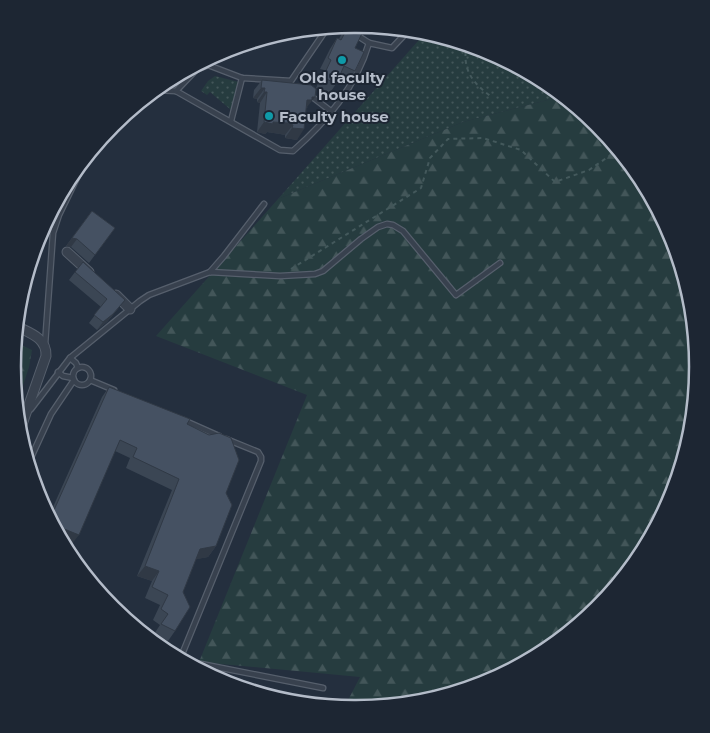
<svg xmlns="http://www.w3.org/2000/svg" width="710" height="733" font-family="Montserrat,sans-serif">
	<defs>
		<pattern id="grass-dots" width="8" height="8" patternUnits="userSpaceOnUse" patternTransform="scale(1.25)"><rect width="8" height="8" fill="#263c3f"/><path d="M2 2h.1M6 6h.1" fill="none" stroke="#435659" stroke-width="1.8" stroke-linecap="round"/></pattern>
		<pattern id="forest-firs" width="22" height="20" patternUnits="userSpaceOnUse" patternTransform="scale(1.25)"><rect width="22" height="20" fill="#263c3f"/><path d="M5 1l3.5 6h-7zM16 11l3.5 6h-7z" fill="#435659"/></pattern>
	</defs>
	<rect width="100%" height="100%" fill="#242f3e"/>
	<g fill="url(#grass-dots)">
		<polygon points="426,32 486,50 546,82 563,96 463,122 278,199"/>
		<polygon points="215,76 239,82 231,110 210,92 207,95 201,91 208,81"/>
	</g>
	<g fill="url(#forest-firs)">
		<polygon points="563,96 597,125 640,176 672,236 691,300 697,367 691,434 671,498 640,557 597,609 545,651 486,683 422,702 355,709 344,708 360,677 199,662 307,395 156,336 278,199 463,122"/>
		<polygon points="15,342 32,350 29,367 16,407 13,367"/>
	</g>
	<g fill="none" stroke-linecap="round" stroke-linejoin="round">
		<defs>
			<g id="lane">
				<polyline points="355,34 369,43"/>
				<path d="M155,90L176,91L280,150L293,151C327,121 356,87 369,43L392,48L410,29"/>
				<polyline points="176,91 196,70 208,65 242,78 291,81 328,27"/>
				<polyline points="311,96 332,112"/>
				<polyline points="231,121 242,78"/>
				<polyline points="210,272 224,256 264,204"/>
				<polyline points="45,345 53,233 59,215 89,153"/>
				<polyline points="70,358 76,363 78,368"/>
				<circle cx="82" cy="376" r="9"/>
				<polyline points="58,372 63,376 73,378"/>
				<polyline points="90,380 114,390"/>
				<polyline points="31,409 70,358 140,301 149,295 210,272 280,276 315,274 323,271 361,239 378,227 387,224 393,225 403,231 456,295 500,263"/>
				<polyline points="183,420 219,436"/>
				<polyline points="28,464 51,414 74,380"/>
				<polyline points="158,646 178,654 183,652 261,461 261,457 258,452 226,439"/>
				<polyline points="180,654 186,661 191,662 323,688"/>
			</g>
			<g id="street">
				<polyline points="67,252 89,272"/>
				<polyline points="116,295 130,309"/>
				<path d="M16,326C30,333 47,338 46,356L19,433"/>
			</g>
		</defs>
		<use href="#lane" stroke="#565f6c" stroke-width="7"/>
		<use href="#street" stroke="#565f6c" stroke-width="11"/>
		<g stroke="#44595c" stroke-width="2" stroke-dasharray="4 4" stroke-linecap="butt">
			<path d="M467,44C461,69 473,84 492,97"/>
			<polyline points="291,269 421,188 430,158 448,139 483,138 521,150 555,182 589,170 618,150"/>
		</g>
		<use href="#lane" stroke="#38414e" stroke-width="4.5"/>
		<use href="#street" stroke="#38414e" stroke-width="9"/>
	</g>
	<g fill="#3b4654">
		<polygon points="356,24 355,48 355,71 348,81 339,77 336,84 329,94 316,88 324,70 320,69 330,49 337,38 339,39 343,31 348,25"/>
		<polygon points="383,27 392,28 388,32"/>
		<polygon points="262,80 308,108 306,108 297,140 285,138 285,135 280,134 267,132 265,134 257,132 260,103 257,102 257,99 253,98 254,90"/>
		<polygon points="92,211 115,228 89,263 71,247 66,246"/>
		<polygon points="75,272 125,300 107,322 97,330 89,323 101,307 69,280"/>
		<polygon points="109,387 187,424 226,493 216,546 208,557 196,559 183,592 175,631 168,641 154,634 160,625 153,620 160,605 145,598 152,581 137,576 172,490 126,468 130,458 115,451 71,545 62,541 49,516 102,397"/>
	</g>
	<g fill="#303945">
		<polygon points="261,88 265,88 257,99 253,98"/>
		<polygon points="264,92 267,92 260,103 257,102"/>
		<polygon points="312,97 315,97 304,111 307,100"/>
		<polygon points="264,122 288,123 293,125 285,135 280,134 267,132 265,134 257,132"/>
		<polygon points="292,128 304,129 297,140 285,138"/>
		<polygon points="72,238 77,239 71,247 66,246"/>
		<polygon points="125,300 107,322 97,330 103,322"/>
		<polygon points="52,524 79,535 71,545 62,541"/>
		<polygon points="216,546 208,557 193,560 200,549"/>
		<polygon points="145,566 159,571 152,581 137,576"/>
	</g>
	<g fill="#455162" stroke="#303945">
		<polygon points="356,24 364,29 355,48 364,52 355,71 344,66 336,84 323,77 331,60 328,58 337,38 341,40 349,25"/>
		<polygon points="262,80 311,85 316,89 315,97 312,97 312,100 307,100 304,129 292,128 293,125 288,123 273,122 273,124 264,122 267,92 264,92 265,88 261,88"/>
		<polygon points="92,211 115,228 95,255 77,239 72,238"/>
		<polygon points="83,262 125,300 113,314 103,322 94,315 107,299 75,272"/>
		<polygon points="109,387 190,419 187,424 209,435 219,433 231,438 239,460 226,493 232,505 216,546 200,549 183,592 190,607 175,631 161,624 168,614 161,609 168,595 152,587 159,571 145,566 179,479 133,457 137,448 120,440 79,535 52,524 50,519"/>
	</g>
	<g fill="#0f9aa8" stroke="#1d2633" stroke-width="2">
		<circle cx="342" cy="60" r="5"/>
		<circle cx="269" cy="116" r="5"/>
	</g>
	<g text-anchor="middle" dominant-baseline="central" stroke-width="4" stroke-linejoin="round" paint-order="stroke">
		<g font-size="15" font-weight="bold" fill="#b4bcc9" stroke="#1d2633">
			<text x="342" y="77">Old faculty<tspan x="342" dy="17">house</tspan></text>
			<text x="279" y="116" text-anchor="start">Faculty house</text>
		</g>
	</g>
	<path d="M0 0H710V733H0ZM354 33H356A333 333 0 0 1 689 366V367A333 333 0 0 1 356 700H354A333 333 0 0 1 21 367V366A333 333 0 0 1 354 33Z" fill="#1d2633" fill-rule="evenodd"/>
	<path fill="none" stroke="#b4bcc9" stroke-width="2.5" d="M354 33H356A333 333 0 0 1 689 366V367A333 333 0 0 1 356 700H354A333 333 0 0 1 21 367V366A333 333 0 0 1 354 33Z"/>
</svg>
